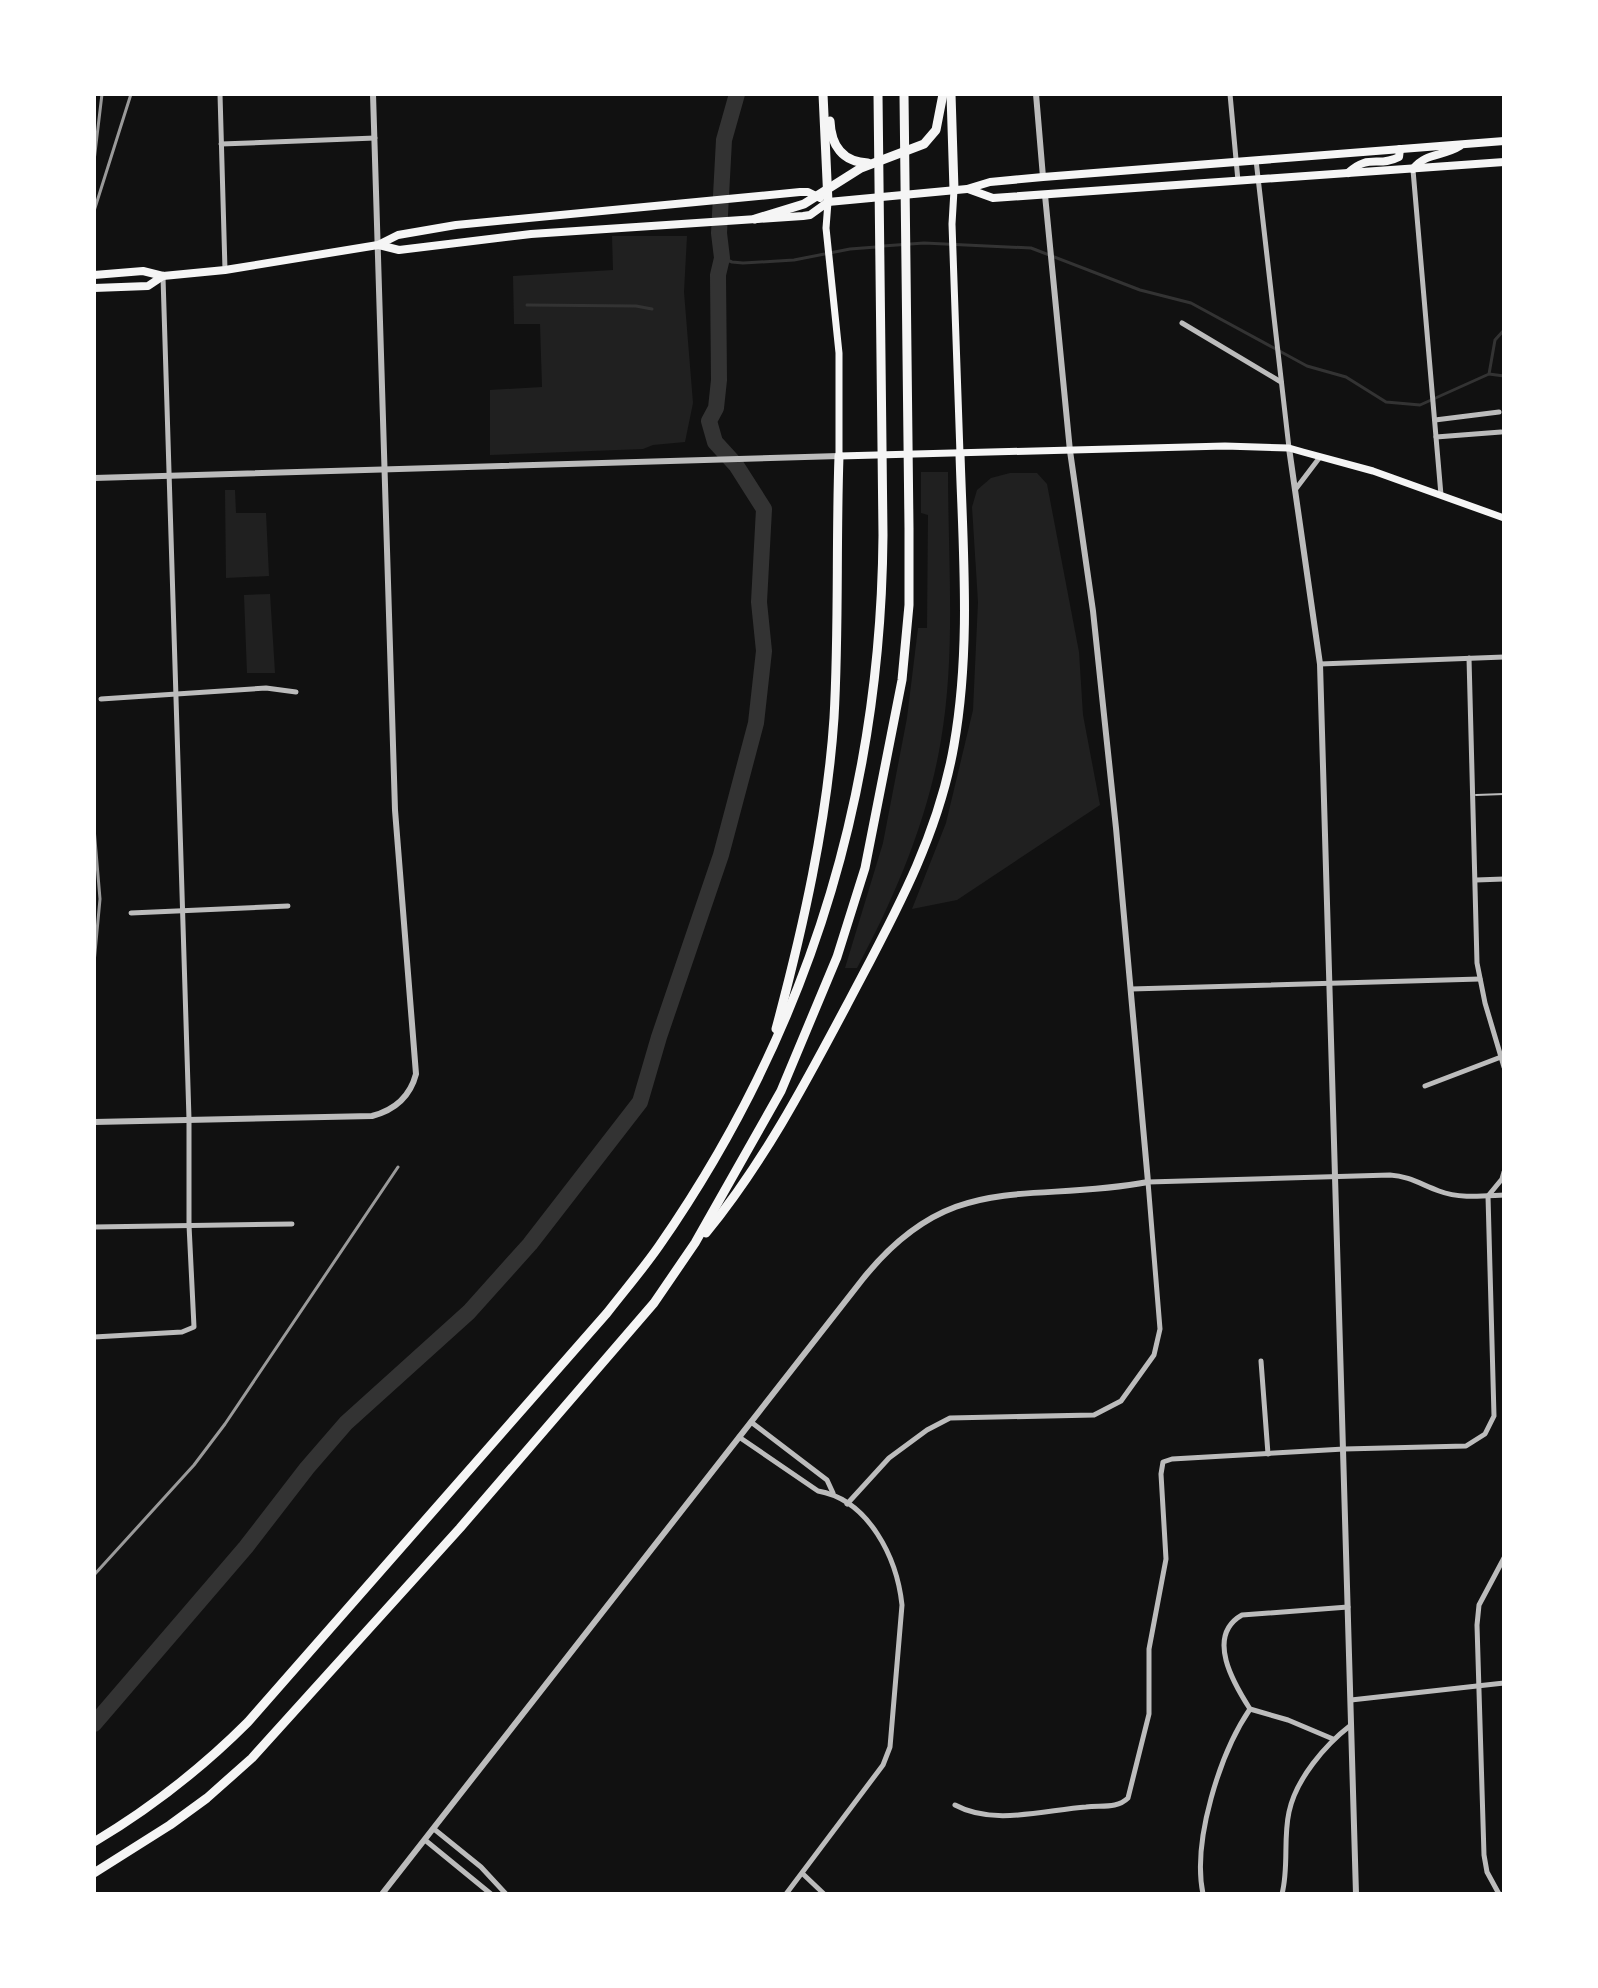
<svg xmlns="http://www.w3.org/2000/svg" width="1598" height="1988" font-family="'Asap Condensed',sans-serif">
	<rect width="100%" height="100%" fill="#111"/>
	<g fill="#202020">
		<polygon points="612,236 687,236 684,292 693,403 685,442 653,445 643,449 490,455 490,390 542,387 540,324 514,324 513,276 613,270"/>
		<path d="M921,472H948C948,561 956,652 941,740C928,819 895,897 857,968H845L883,843L907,718L918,628H927L928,515L921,513Z"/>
		<polygon points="1010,473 1037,473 1047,484 1079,652 1083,715 1100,805 957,900 912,909 946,823 973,710 978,602 972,507 977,490 991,478"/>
		<polygon points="225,490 235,490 236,513 266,513 269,576 226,578"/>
		<polygon points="270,594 275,673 247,673 244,595"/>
	</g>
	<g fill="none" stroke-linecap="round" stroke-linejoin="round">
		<g stroke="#333" stroke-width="3">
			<polyline points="883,246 924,243 1031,248 1140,290 1191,303 1307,366 1346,377 1386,402 1420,405 1489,374 1495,340 1504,330"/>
			<polyline points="722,258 732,262 743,263 794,260 850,249 876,247"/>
			<polyline points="527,305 636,306 652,309"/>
			<polyline points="1489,374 1504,376"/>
		</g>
		<polyline stroke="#333" stroke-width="16" points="94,1724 246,1547 307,1468 346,1423 469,1312 530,1244 640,1102 659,1037 721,855 756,723 764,651 759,602 764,509 736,465 715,442 709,421 716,408 719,380 718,275 722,258 719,233 724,140 737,94"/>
		<polyline stroke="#bcbcbc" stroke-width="2" points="1476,795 1504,794"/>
		<g stroke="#bcbcbc" stroke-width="5">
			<polyline points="220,94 225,270"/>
			<polyline points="1230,94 1238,181"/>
			<polyline points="221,144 375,138"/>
			<polyline points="1256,160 1289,448"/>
			<polyline points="1413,170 1441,495"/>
			<polyline points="1182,323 1281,382"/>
			<polyline points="1435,420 1499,412"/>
			<polyline points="1436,437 1501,432"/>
			<polyline points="1295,490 1320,457"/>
			<polyline points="1469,658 1477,963 1485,1003 1504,1067"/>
			<polyline points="1320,664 1504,657"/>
			<polyline points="101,699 266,688 296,692"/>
			<polyline points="1476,880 1504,879"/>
			<polyline points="131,913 288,906"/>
			<polyline points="1131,989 1480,979"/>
			<polyline points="1425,1086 1501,1057"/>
			<polyline points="94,1227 292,1224"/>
			<polyline points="94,1337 182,1332 194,1327 189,1225 189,1119 163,277"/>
			<polyline points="1261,1361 1268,1454"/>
			<polyline points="751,1422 827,1480 833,1493"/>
			<path d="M739,1437L818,1491C869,1500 897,1558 902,1605L890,1747L883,1765L786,1894"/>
			<path d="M847,1504L889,1458L927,1430L950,1418L1094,1415L1121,1401L1154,1355L1160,1329L1148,1182L1390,1175C1409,1176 1422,1185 1439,1191C1460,1199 1483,1196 1504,1195"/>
			<polyline points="1351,1700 1504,1683"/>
			<path d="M1333,1739L1288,1720L1250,1709C1234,1684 1205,1636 1242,1615L1348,1607"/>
			<path d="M955,1805C993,1826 1045,1810 1086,1807C1101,1805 1117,1809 1128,1798L1149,1714V1649L1166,1559L1161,1474L1163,1462L1172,1459L1344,1449L1466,1446L1485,1434L1494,1416L1488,1196L1502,1179L1504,1172"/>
			<polyline points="434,1829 481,1867 506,1894"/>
			<polyline points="425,1840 491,1894"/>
			<polyline points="803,1874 824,1894"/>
			<path d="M1203,1894C1192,1841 1220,1753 1250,1709"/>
			<path d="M1282,1894C1289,1867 1283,1839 1289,1812C1296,1779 1325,1745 1351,1725"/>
			<polyline points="1499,1894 1487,1872 1484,1855 1477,1625 1479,1605 1504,1558"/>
		</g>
		<g stroke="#bcbcbc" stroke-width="6">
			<polyline points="1036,94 1043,177"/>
			<polyline points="1289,448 1320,664 1356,1894"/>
			<polyline points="94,478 839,456"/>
			<path d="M94,1122L372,1116C395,1110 410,1097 416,1074L395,810L373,94"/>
			<path d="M382,1894L862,1280C952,1167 1026,1205 1148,1182L1116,828L1093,611L1070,451L1045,195"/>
		</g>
		<g stroke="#f5f5f5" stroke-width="7">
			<polyline points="954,190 952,224 960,454"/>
			<polyline points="828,202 826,228 839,353 839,456 1225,446 1289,448 1303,452 1373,471 1504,518"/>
		</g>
		<g stroke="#f5f5f5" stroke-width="8">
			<polyline points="379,245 399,250 531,234 803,216 810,215 828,202"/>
			<polyline points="94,275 143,271 163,276 225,270 378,245 398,235 456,225 800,192 808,192 820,198"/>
			<polyline points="94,288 148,286 163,276"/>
		</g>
		<g stroke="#f5f5f5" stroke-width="8">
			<path d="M1413,169C1426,152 1443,157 1460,146"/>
			<path d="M1348,173C1369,153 1378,168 1399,157L1400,149"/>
			<polyline points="968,189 993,198 1504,162"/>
			<polyline points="828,202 967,189 990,182 1043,177 1504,141"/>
		</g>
		<g stroke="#f5f5f5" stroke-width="9">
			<polyline points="823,94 828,202"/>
			<polyline points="951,94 954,190"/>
			<path d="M830,121C831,145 842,162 868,163"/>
			<polyline points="755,219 804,204 861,168 924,144 936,130 943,94"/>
			<path d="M776,1029C803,928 827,822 834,718C839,631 836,543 839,456"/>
			<path d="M706,1233C764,1162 806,1082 849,1001C892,919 938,838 954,745C971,648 963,551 960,454"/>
			<path d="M94,1842C151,1808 201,1769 248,1722L607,1313C624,1291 643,1269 659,1246C807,1033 881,794 883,535L878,94"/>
			<polyline points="94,1873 170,1825 207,1798 252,1758 460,1528 654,1303 695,1243 781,1091 837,957 865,868 902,680 909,605 909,528 904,94"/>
		</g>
		<g stroke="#9a9a9a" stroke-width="3">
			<polyline points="94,161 102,94"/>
			<polyline points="94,211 131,94"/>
			<polyline points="94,828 100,899 94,963"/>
			<polyline points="94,1575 194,1465 225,1424 398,1167"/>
		</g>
	</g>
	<rect width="1598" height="1988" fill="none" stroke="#ffffff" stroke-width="192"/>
</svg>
